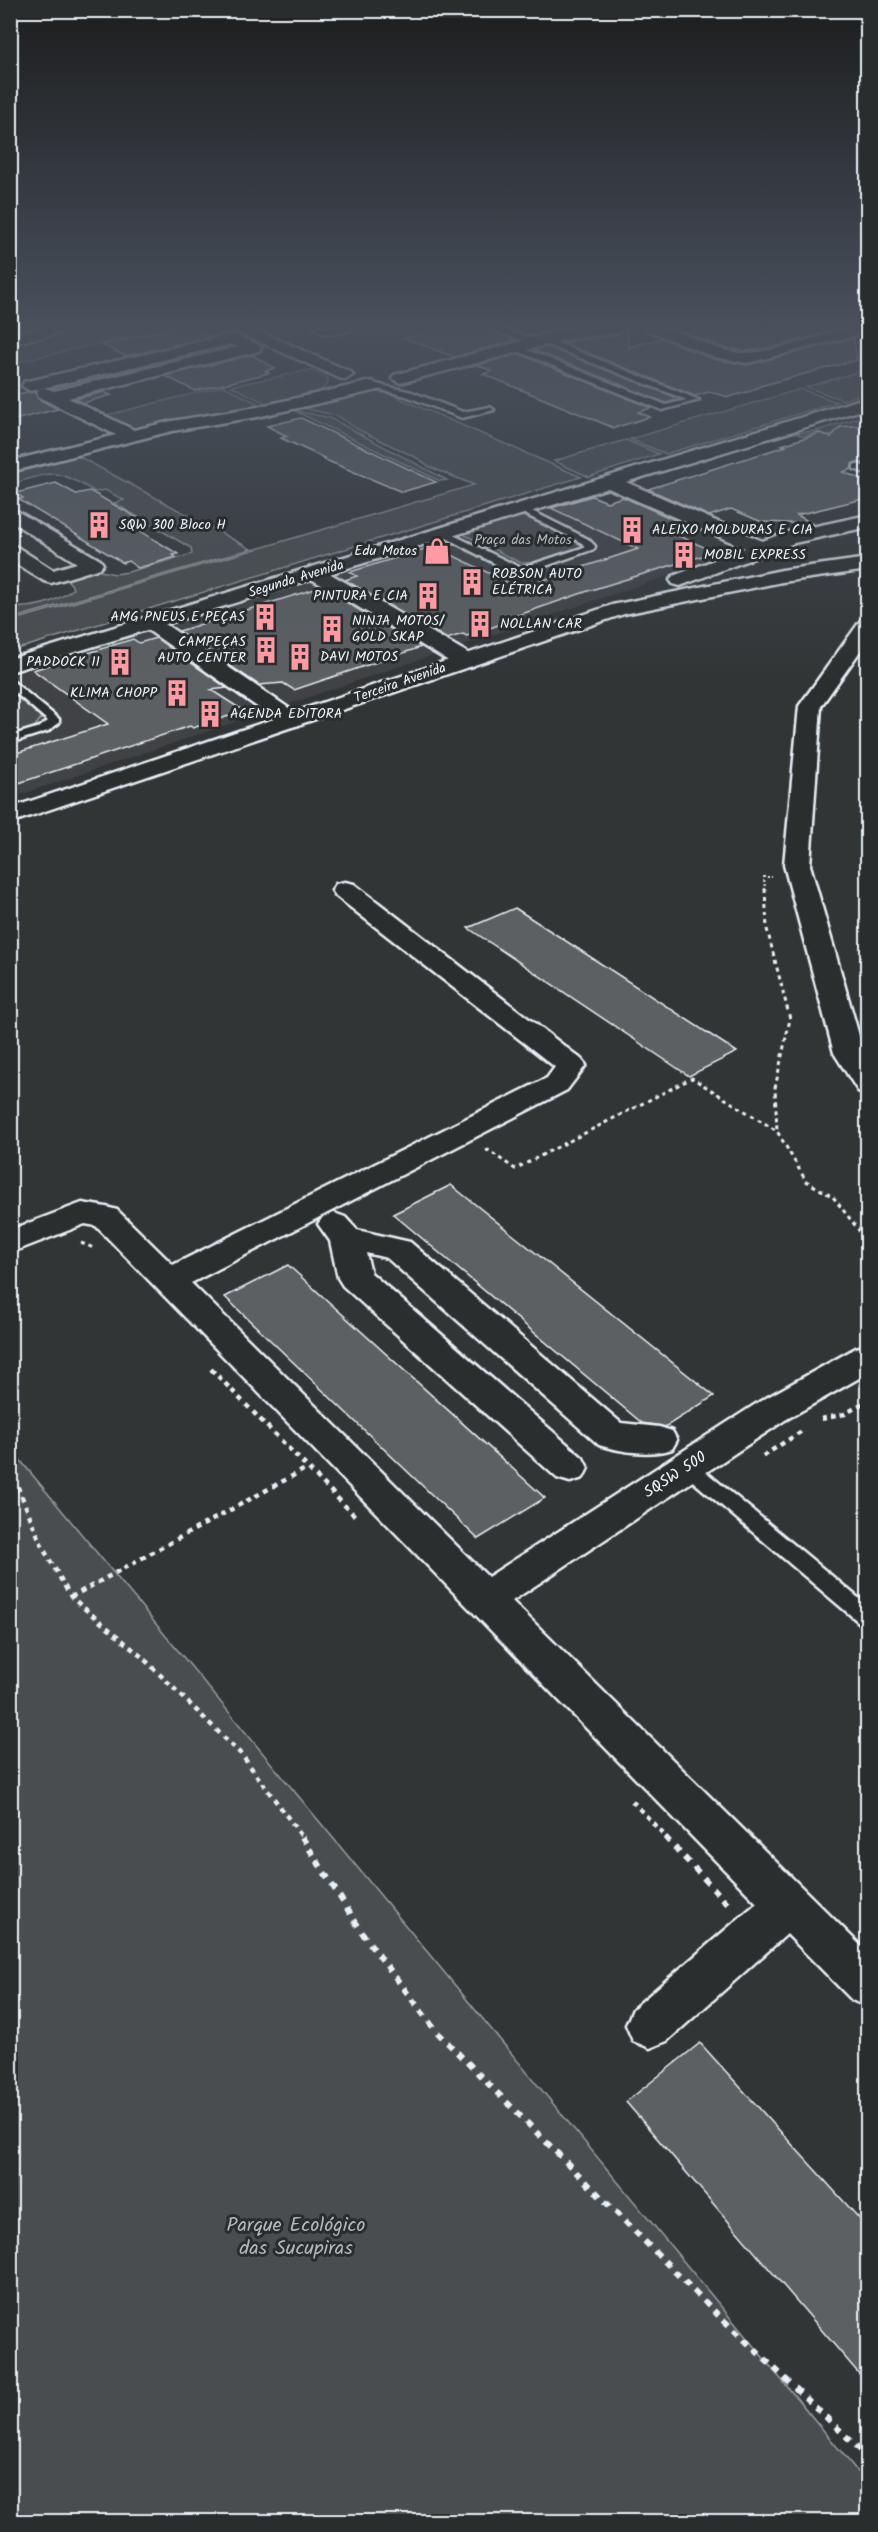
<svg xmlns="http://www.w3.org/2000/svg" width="878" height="2532" font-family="Kalam,sans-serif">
	<rect width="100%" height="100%" fill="#323536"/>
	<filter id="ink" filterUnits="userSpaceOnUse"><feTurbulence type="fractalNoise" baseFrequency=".0167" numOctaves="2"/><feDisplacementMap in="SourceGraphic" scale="12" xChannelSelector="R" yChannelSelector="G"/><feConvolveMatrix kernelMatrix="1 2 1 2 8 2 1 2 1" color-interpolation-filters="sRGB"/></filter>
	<g filter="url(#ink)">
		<polygon fill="#3f4244" points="595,495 726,556 11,798 10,676"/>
		<g fill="#494d4f" stroke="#989fa4" stroke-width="1.5">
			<polygon points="81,327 174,327 17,362 11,369 10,343"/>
			<polygon points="867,369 867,393 843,400 806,387"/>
			<polygon points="311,370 328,378 328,384 317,393 269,405 231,386"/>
			<polygon points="224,386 263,406 132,429 107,415"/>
			<polygon points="801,389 837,402 666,454 630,439"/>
			<polygon points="375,392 390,394 581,477 11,651 11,621 474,485 430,467 417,458 357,429 338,416 298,407 357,393"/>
			<polygon points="293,410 330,418 447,480 440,481"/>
			<polygon points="864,416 867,417 867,426 845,428 831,437 818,432 803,436 795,433 816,431"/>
			<polygon points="626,440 659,454 589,477 554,461"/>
			<path d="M76,455L251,549L11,619V607C31,609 56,603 73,589L71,584L66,579L95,570L115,574L128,572L192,554L191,548L114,503L124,500L105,490L95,492C54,467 55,472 11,484V472Z"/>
			<polygon points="516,516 525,517 582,542 582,547 531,563 521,563 465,535 466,531"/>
			<polygon points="10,692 42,717 33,729 11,736"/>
			<polygon points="11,1449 867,2483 867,2521 11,2521"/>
		</g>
		<g fill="#5c6063" stroke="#e8f1f8" stroke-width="1.5">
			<polygon points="179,327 189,327 211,337 125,356 102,345"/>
			<polygon points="453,327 482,327 516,340 454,357 404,338"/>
			<polygon points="502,327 568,327 532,336"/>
			<polygon points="705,327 844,327 775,347 745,351 722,347 684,332"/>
			<polygon points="627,329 629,347 662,338 713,359 747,365 854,338 857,360 760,386 751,391 729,397 709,392 695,396 563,343 617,335"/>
			<polygon points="547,347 680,399 666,403 534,350"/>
			<polygon points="519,354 651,408 638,412 650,417 614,428 483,374 492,371 477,365"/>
			<polygon points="252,355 275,368 265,371 269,373 195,391 165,376"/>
			<polygon points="27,392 35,392 38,399 58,409 10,421 10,396"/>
			<polygon points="104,392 111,395 83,403 75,399"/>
			<polygon points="301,418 373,452 436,482 402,492 323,459 324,458 281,438 287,436 267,426"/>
			<polygon points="867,425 867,464 856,462 852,464 852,469 843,472 867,481 867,498 797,515 813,524 762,522 731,509 709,516 648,489 786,446 782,445 820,433 831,437 840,427"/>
			<polygon points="56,483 76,494 90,491 141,520 128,524 178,554 173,555 176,557 138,568 128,561 123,563 18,499 23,498 16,493"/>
			<polygon points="592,496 607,502 623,497 684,524 666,530 715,552 591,590 507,619 510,621 467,636 463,634 447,639 345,580 357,576 350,572 434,546 519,588 638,549 551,508"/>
			<polygon points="321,587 421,647 294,690 283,683 259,685 179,631"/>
			<polygon points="156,638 227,688 211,690 244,711 193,728 190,726 10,786 10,755 108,724 33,670 133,639 139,643"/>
			<polygon points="515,908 737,1052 689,1076 468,928"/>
			<polygon points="451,1185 714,1396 665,1427 642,1423 393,1214"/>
			<polygon points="288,1265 545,1498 478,1539 225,1297"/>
			<polygon points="700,2043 867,2227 867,2383 626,2102"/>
		</g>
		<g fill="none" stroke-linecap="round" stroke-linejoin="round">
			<defs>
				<g id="lane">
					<polygon points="484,327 495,327 538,340 545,338 699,400 662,410 510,348 517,346 666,405 687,400 540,342 533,344"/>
					<polygon points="376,384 412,392 463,412 490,407 494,410 462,418 406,396 373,388 373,384"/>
					<polygon points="857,464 868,468 868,474 854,469 854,465"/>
					<polygon points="522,506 588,539 595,546 594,549 526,573 509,571 437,533 445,531 521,568 585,547 582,543 519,511 517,509"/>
					<polygon points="10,679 59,719 59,723 48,731 10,743 10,736 40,727 48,721 10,688"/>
					<polygon points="688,1460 694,1462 868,1606 868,1626 861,1624 682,1472 679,1467 682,1462"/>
				</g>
				<g id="street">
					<polygon points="230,327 250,327 351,372 353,375 345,380 339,378 233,330"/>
					<path d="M313,327H353L350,330C337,334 324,337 313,327Z"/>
					<polygon points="575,327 625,328 617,333 576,337 400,383 392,378 394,375"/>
					<path d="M644,327C676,324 702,347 733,352C763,358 820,335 851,327H868V332L747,363L714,357L647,330Z"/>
					<polygon points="233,334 259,345 261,348 259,351 68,398 134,430 172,421 257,407 372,381 380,386 378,390 257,417 172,431 10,472 10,461 116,435 39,397 37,393 39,389 45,388 54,391 238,347 231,344 30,391 22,386 24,382"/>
					<polygon points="10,507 100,560 103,564 100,568 51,583 44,581 10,560 10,545 17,547 53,570 77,563 10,521"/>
					<polygon points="315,567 322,569 473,656 476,661 473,666 465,668 457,666 308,577 305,573 308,569"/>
					<polygon points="152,618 159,620 299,715 302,720 299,725 291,727 283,725 145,628 142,624 145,620"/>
					<polygon points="345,882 354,884 581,1059 586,1065 567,1090 191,1283 488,1577 759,1402 856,1348 868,1345 868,1373 785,1420 512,1601 868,1953 868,2007 852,2000 787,1934 667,2041 650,2048 633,2041 626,2025 633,2009 757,1903 96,1226 85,1224 10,1253 10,1230 82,1203 106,1207 117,1210 173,1265 547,1078 555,1067 336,896 332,890 336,884"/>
					<path d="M334,1213L345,1217L357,1230L410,1242L621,1423L659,1427L672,1431L677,1440L672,1449C650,1456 621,1452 599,1445L387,1258L366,1253L371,1273L583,1458L588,1468L583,1478L570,1482L557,1478L343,1286L338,1278L330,1241L318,1224L323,1217Z"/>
				</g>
				<g id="secondary">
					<polygon points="47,327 76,327 73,330 10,344 10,334"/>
					<polygon points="868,397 868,408 626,482 762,541 788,532 868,515 868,527 794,543 680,586 673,584 670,580 673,576 745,548 608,488 10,672 10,659"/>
					<polygon points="868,558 868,570 782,582 624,614 10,823 10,808 612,605 782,570"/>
					<polygon points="868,618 868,640 821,706 810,865 864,1053 868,1060 868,1094 858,1091 834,1053 784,865 799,706 861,620"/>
				</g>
			</defs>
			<use href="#lane" stroke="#e8f1f8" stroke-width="5"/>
			<use href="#street" stroke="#e8f1f8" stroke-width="5"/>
			<use href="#secondary" stroke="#e8f1f8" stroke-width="5"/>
			<polyline stroke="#e8f1f8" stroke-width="2" stroke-dasharray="2 2" stroke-linecap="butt" points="765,890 764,877 772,877"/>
			<g stroke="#e8f1f8" stroke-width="3" stroke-dasharray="4 4" stroke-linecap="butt">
				<polyline points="765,889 767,929 790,1019 775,1088 777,1131 806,1181 833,1197 868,1242"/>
				<polyline points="486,1151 488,1150 515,1169 692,1078 777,1131"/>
				<polyline points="81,1243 96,1249"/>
			</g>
			<g stroke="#e8f1f8" stroke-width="4.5" stroke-dasharray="5 5" stroke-linecap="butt">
				<polyline points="211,1369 355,1516"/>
				<polyline points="821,1419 845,1414 868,1400"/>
				<polyline points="763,1456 805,1429"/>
				<polyline points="10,1468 43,1548 71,1597 142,1657 241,1754 303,1838"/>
				<polyline points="71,1597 307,1468"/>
				<polyline points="632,1801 667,1838"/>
			</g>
			<g stroke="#e8f1f8" stroke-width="6" stroke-dasharray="7 7" stroke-linecap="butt">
				<polyline points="302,1837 365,1937 436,2031 715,2312 868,2457"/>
				<polyline points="665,1837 731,1907"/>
			</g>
			<use href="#lane" fill="#2a2d2e" fill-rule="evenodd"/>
			<use href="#street" fill="#2a2d2e" fill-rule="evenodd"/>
			<use href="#secondary" fill="#2a2d2e" fill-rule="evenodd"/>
		</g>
	</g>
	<linearGradient id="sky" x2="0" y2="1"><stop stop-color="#1c1d1e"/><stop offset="0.48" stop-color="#49515d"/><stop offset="1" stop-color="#49515d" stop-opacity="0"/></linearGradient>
	<rect width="878" height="681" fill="url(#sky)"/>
	<defs>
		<symbol id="building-bare" viewBox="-9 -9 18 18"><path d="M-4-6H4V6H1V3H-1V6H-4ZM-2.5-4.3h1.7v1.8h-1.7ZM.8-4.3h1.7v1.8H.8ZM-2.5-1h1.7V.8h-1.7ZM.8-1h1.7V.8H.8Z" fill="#ff9aa2" stroke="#2a2d2e" stroke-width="2.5" paint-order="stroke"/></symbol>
		<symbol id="shop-bare" viewBox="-9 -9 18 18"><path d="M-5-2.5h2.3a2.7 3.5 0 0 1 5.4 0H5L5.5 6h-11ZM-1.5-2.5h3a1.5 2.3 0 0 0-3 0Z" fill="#ff9aa2" stroke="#2a2d2e" stroke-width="2.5" paint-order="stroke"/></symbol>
	</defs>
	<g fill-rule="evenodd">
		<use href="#building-bare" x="80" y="506" width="38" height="38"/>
		<use href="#building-bare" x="613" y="511" width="38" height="38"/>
		<use href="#shop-bare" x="418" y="532" width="38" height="38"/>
		<use href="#building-bare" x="665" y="536" width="38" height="38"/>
		<use href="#building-bare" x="453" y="563" width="38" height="38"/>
		<use href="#building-bare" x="409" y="577" width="38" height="38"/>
		<use href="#building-bare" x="246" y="598" width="38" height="38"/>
		<use href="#building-bare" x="461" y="605" width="38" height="38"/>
		<use href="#building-bare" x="313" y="610" width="38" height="38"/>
		<use href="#building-bare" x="247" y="631" width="38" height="38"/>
		<use href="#building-bare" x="281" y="638" width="38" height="38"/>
		<use href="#building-bare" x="101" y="643" width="38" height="38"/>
		<use href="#building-bare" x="158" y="674" width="38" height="38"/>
		<use href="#building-bare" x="191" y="695" width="38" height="38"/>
	</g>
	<g text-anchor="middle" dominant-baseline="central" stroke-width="6" stroke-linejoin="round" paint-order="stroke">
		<g font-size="14" fill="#e8f1f8" stroke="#2a2d2e" text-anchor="start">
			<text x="119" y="525">SQW 300 Bloco H</text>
			<text x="652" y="530">ALEIXO MOLDURAS E CIA</text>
			<text x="417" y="551" text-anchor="end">Edu Motos</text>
			<text x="704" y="555">MOBIL EXPRESS</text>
			<text x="492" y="574">ROBSON AUTO<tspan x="492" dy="16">ELÉTRICA</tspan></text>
			<text x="408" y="596" text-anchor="end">PINTURA E CIA</text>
			<text x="245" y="617" text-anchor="end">AMG PNEUS E PEÇAS</text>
			<text x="352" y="621">NINJA MOTOS/<tspan x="352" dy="16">GOLD SKAP</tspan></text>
			<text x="500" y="624">NOLLAN CAR</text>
			<text x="246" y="642" text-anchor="end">CAMPEÇAS<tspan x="246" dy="16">AUTO CENTER</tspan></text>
			<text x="320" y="657">DAVI MOTOS</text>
			<text x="100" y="662" text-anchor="end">PADDOCK 11</text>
			<text x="157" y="693" text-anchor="end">KLIMA CHOPP</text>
			<text x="230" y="714">AGENDA EDITORA</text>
		</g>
		<g font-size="14" fill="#b0b8bd" stroke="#2a2d2e">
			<text x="523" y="540">Praça das Motos</text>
		</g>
		<g font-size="14" fill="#e8f1f8" stroke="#2a2d2e">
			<text transform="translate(296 579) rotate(-17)">Segunda Avenida</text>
			<text transform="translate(400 683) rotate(-19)">Terceira Avenida</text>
		</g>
		<g font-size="16" fill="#e8f1f8" stroke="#2a2d2e">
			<text transform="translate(675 1475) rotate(-33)">SQSW 500</text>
		</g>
		<g font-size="20" fill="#b0b8bd" stroke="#2a2d2e">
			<text x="296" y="2226">Parque Ecológico<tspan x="296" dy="23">das Sucupiras</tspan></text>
		</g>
	</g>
	<rect width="878" height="2532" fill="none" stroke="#2a2d2e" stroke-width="36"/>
	<rect x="18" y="18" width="842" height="2496" fill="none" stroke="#e8f1f8" stroke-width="2" filter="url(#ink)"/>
</svg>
